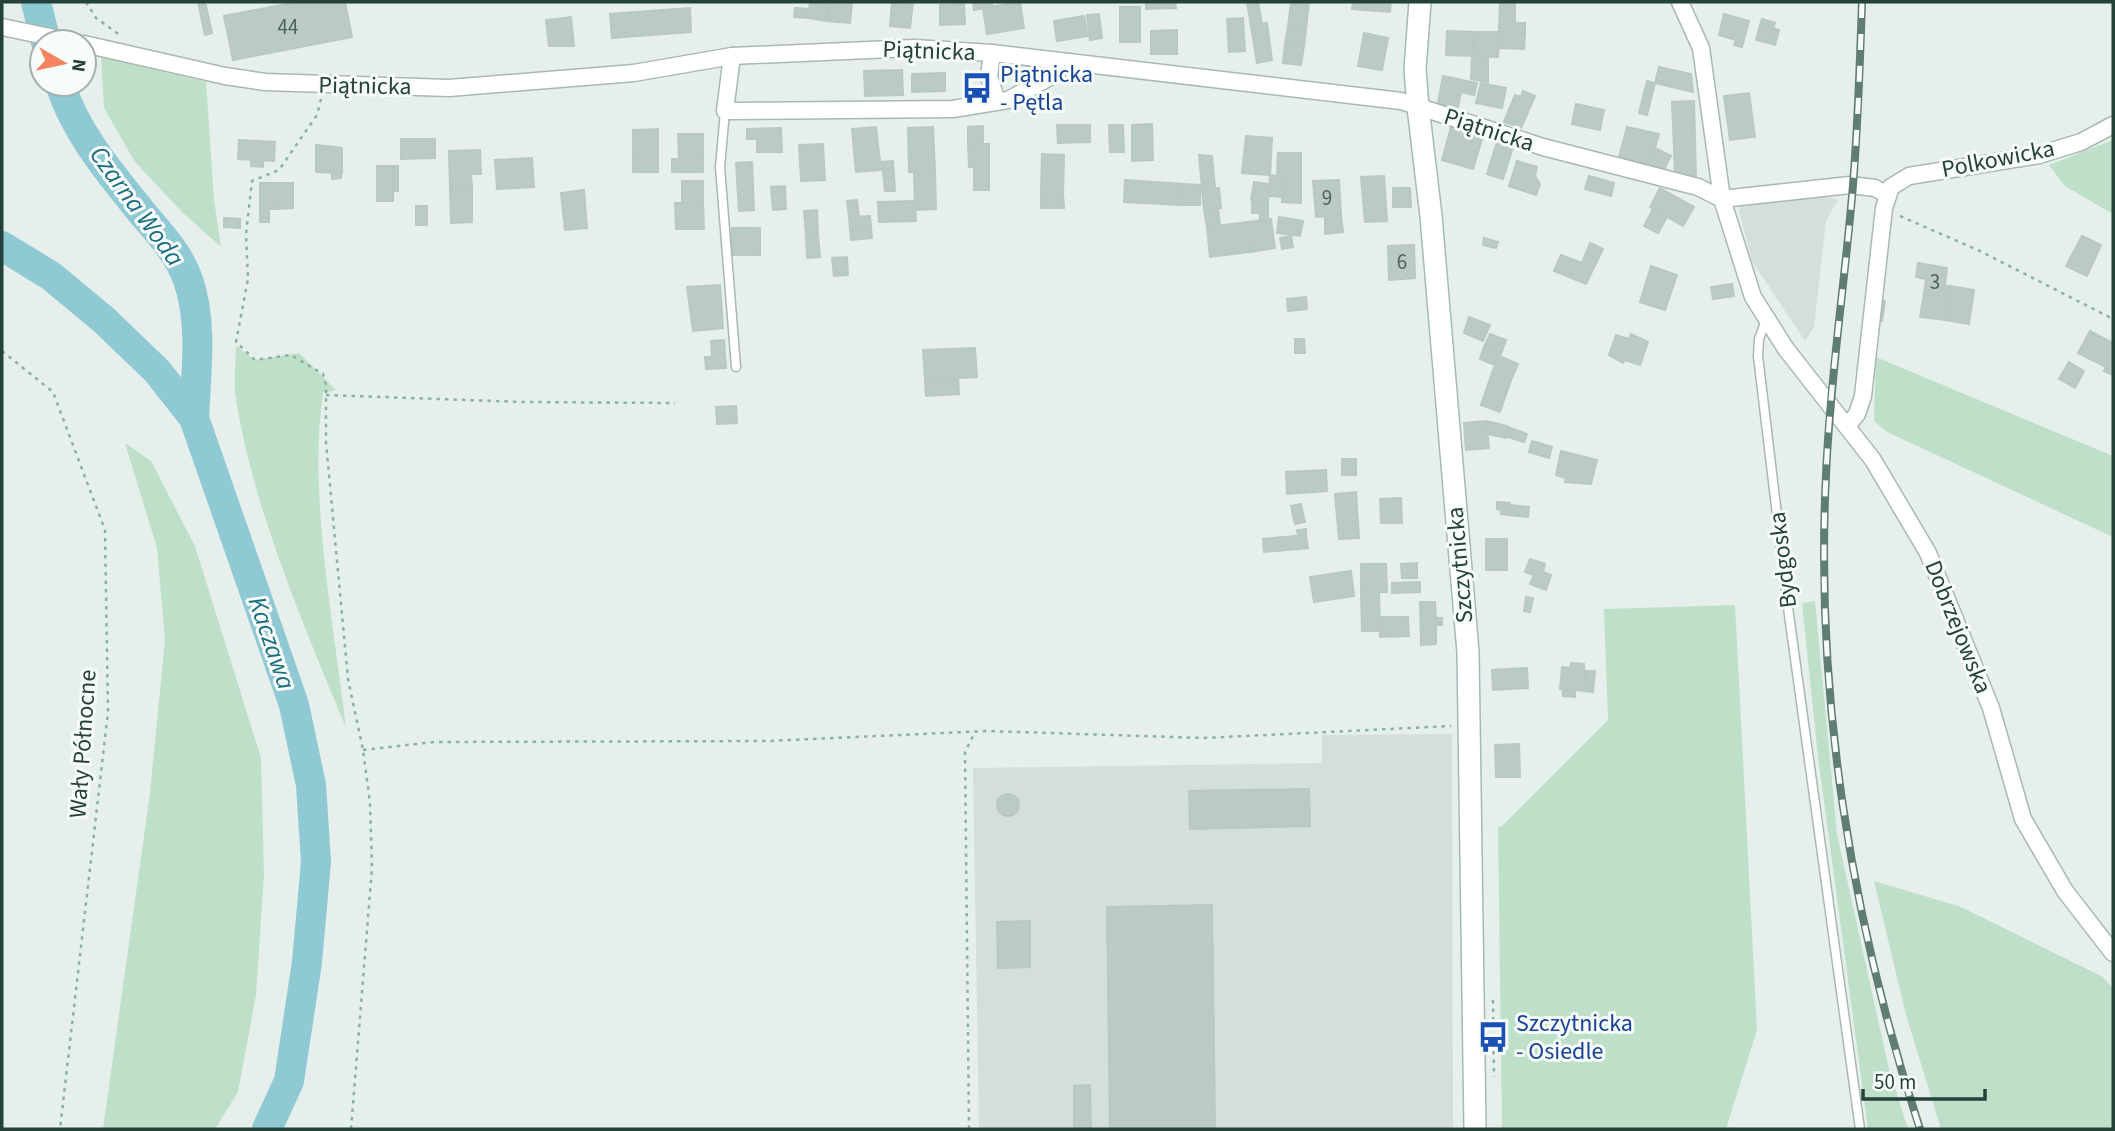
<svg xmlns="http://www.w3.org/2000/svg" width="2115" height="1131" font-family="'Source Sans 3',sans-serif">
	<rect width="100%" height="100%" fill="#e6efeb"/>
	<g fill="#d4dfda">
		<polygon points="1818,194 1838,200 1826,221 1814,327 1805,341 1752,261 1739,211 1741,205"/>
		<polygon points="1452,734 1453,1129 979,1129 973,768 1322,763 1322,735"/>
	</g>
	<g fill="#bfe0c8">
		<polygon points="101,57 206,82 214,199 221,247 183,213 135,162 104,108"/>
		<polygon points="2113,140 2113,214 2065,186 2049,165"/>
		<path d="M236,346L255,360L299,353L336,390L323,393C308,495 334,624 346,728C304,626 253,508 236,399C233,382 236,363 236,346Z"/>
		<polygon points="1876,357 2113,456 2113,537 1887,432 1874,421"/>
		<polygon points="125,443 151,461 195,546 261,758 264,875 256,995 238,1092 215,1129 103,1129 150,793 165,640 157,548"/>
		<polygon points="1815,601 1837,834 1888,1065 1908,1129 1868,1129 1818,757 1802,603"/>
		<polygon points="1735,605 1757,1030 1726,1129 1502,1129 1498,827 1501,827 1608,720 1604,609"/>
		<polygon points="1874,881 1961,907 2103,977 2113,989 2113,1129 1941,1129 1906,1015"/>
	</g>
	<g fill="none" stroke-linecap="round" stroke-linejoin="round">
		<g stroke="#8ec9d4" stroke-width="30">
			<polyline points="36,2 46,42"/>
			<path d="M60,84C76,134 111,174 143,214C160,234 179,254 188,280C203,322 196,374 194,418"/>
			<polyline points="2,246 51,276 104,320 157,371 194,418 294,705 311,785 316,862 307,962 289,1081 267,1129"/>
		</g>
	</g>
	<g fill="#bbcac4" stroke="#b8c9c2" stroke-width="2">
		<polygon points="198,2 205,2 212,33 205,35"/>
		<polygon points="297,2 345,2 352,37 233,60 224,16"/>
		<polygon points="810,2 829,2 827,21 808,18"/>
		<polygon points="829,2 852,2 850,23 827,21"/>
		<polygon points="892,2 913,2 910,28 890,26"/>
		<polygon points="973,2 992,2 992,7 974,10"/>
		<polygon points="1020,2 1024,28 987,34 983,8"/>
		<polygon points="1146,2 1175,2 1176,8 1146,9"/>
		<polygon points="1247,2 1258,2 1262,24 1251,26"/>
		<polygon points="1291,2 1309,2 1306,29 1288,27"/>
		<polygon points="1353,2 1391,2 1390,12 1352,9"/>
		<polygon points="1500,2 1515,2 1515,23 1525,23 1525,33 1499,32"/>
		<polygon points="964,4 965,24 940,25 940,5"/>
		<rect x="1120" y="7" width="20" height="35"/>
		<polygon points="690,8 691,32 612,38 610,14"/>
		<polygon points="795,8 809,9 808,18 794,17"/>
		<polygon points="1099,14 1102,38 1090,40 1087,15"/>
		<polygon points="1724,14 1749,21 1742,47 1734,45 1736,40 1719,35"/>
		<polygon points="1084,16 1088,36 1057,41 1054,21"/>
		<polygon points="571,17 574,46 549,46 546,20"/>
		<polygon points="1243,18 1245,51 1229,52 1227,19"/>
		<polygon points="1762,19 1775,23 1773,28 1760,25"/>
		<polygon points="1267,23 1272,60 1257,63 1251,26"/>
		<polygon points="1760,25 1773,28 1769,43 1756,40"/>
		<polygon points="1288,27 1306,29 1304,46 1285,44"/>
		<polygon points="1773,28 1779,30 1775,45 1769,43"/>
		<polygon points="1177,30 1177,54 1151,54 1151,31"/>
		<polygon points="1447,31 1474,32 1473,56 1446,55"/>
		<polygon points="1474,32 1499,32 1498,57 1473,56"/>
		<polygon points="1499,32 1525,33 1524,49 1498,48"/>
		<polygon points="1364,33 1388,38 1382,70 1358,66"/>
		<polygon points="1285,44 1304,46 1301,65 1283,63"/>
		<polygon points="1472,56 1488,57 1488,82 1471,79"/>
		<polygon points="1659,67 1691,74 1693,92 1655,83"/>
		<polygon points="902,70 903,95 865,96 864,71"/>
		<polygon points="945,73 945,91 912,92 912,74"/>
		<polygon points="1443,76 1477,83 1474,95 1461,92 1458,107 1438,103"/>
		<polygon points="1647,81 1655,83 1647,115 1639,113"/>
		<polygon points="1481,83 1506,88 1502,108 1476,103"/>
		<polygon points="1523,91 1535,96 1521,128 1504,122 1515,95 1521,97"/>
		<polygon points="1749,93 1755,137 1730,140 1724,96"/>
		<polygon points="1694,101 1696,178 1675,172 1672,102"/>
		<polygon points="1576,104 1604,110 1600,130 1572,124"/>
		<polygon points="1152,124 1153,160 1132,161 1132,125"/>
		<polygon points="1057,125 1090,125 1090,142 1058,143"/>
		<polygon points="1109,125 1123,125 1124,152 1110,152"/>
		<polygon points="983,126 983,144 968,144 968,127"/>
		<polygon points="876,127 881,170 856,172 852,129"/>
		<polygon points="933,127 935,172 909,172 908,128"/>
		<polygon points="1451,127 1483,136 1473,169 1442,160"/>
		<polygon points="1627,127 1659,134 1650,165 1619,157"/>
		<polygon points="781,128 782,152 757,152 757,139 747,139 747,129"/>
		<polygon points="658,129 658,153 633,153 633,130"/>
		<polygon points="678,134 703,134 703,159 679,159"/>
		<polygon points="1246,136 1272,138 1270,175 1242,173"/>
		<polygon points="401,139 435,139 435,158 401,159"/>
		<polygon points="239,140 275,142 274,161 238,159"/>
		<polygon points="1497,142 1513,147 1503,179 1487,174"/>
		<polygon points="823,144 825,180 801,181 799,145"/>
		<polygon points="968,144 989,144 989,167 969,167"/>
		<polygon points="316,145 342,148 342,173 316,172"/>
		<polygon points="1655,148 1671,156 1664,169 1650,165"/>
		<polygon points="480,150 481,174 471,174 472,187 450,188 449,151"/>
		<rect x="633" y="153" width="25" height="19"/>
		<polygon points="1278,153 1301,153 1301,193 1283,193 1284,177 1277,176"/>
		<polygon points="1042,154 1064,155 1063,194 1041,194"/>
		<polygon points="1199,155 1212,156 1215,188 1202,189"/>
		<polygon points="532,158 534,187 497,189 495,160"/>
		<rect x="672" y="159" width="31" height="13"/>
		<polygon points="251,160 263,161 263,167 251,166"/>
		<polygon points="893,161 895,191 885,191 882,162"/>
		<polygon points="1517,161 1537,167 1535,176 1540,184 1536,195 1509,186"/>
		<polygon points="752,162 754,210 739,211 736,163"/>
		<polygon points="377,166 394,166 393,201 377,201"/>
		<polygon points="394,166 398,166 398,191 393,191"/>
		<rect x="974" y="167" width="15" height="23"/>
		<polygon points="914,172 935,172 936,209 915,210"/>
		<polygon points="332,173 341,173 341,178 332,179"/>
		<polygon points="1270,175 1284,177 1282,197 1269,196"/>
		<polygon points="1384,176 1387,221 1365,222 1361,177"/>
		<polygon points="1589,176 1614,183 1611,196 1585,189"/>
		<polygon points="1125,180 1183,184 1181,205 1124,202"/>
		<polygon points="1339,180 1341,215 1316,217 1313,181"/>
		<rect x="682" y="181" width="21" height="22"/>
		<polygon points="1254,182 1269,184 1268,203 1251,200"/>
		<rect x="260" y="183" width="33" height="17"/>
		<polygon points="1183,184 1200,185 1200,205 1181,205"/>
		<polygon points="785,186 786,209 773,210 771,187"/>
		<polygon points="472,187 472,222 451,223 450,188"/>
		<polygon points="1219,188 1221,208 1204,210 1202,189"/>
		<polygon points="1393,188 1410,188 1411,207 1393,207"/>
		<polygon points="1660,188 1694,207 1683,226 1650,207"/>
		<polygon points="584,190 587,228 565,230 561,193"/>
		<polygon points="1283,193 1301,193 1301,203 1282,202"/>
		<polygon points="1041,194 1063,194 1064,208 1041,208"/>
		<rect x="260" y="200" width="17" height="9"/>
		<polygon points="277,200 293,200 293,208 277,209"/>
		<polygon points="857,200 859,217 849,217 847,201"/>
		<polygon points="1252,200 1268,203 1268,213 1252,213"/>
		<polygon points="915,201 916,221 879,222 878,202"/>
		<polygon points="675,203 703,203 704,229 676,229"/>
		<rect x="416" y="206" width="11" height="19"/>
		<polygon points="1218,208 1220,225 1207,227 1204,210"/>
		<rect x="260" y="209" width="9" height="13"/>
		<polygon points="1653,209 1667,217 1658,233 1644,226"/>
		<polygon points="817,210 818,235 806,236 804,211"/>
		<rect x="1260" y="213" width="8" height="6"/>
		<polygon points="1341,215 1343,232 1325,234 1325,217"/>
		<polygon points="870,216 871,227 850,229 849,217"/>
		<polygon points="1279,217 1303,221 1300,236 1277,233"/>
		<polygon points="224,218 240,219 240,228 224,227"/>
		<polygon points="1271,219 1275,248 1250,252 1247,222"/>
		<polygon points="1247,222 1250,252 1210,257 1207,227"/>
		<polygon points="871,227 872,238 851,240 850,229"/>
		<rect x="732" y="228" width="28" height="27"/>
		<polygon points="818,235 820,257 807,258 806,236"/>
		<polygon points="1291,236 1293,247 1282,249 1280,238"/>
		<polygon points="2082,236 2101,245 2087,276 2066,266"/>
		<polygon points="1484,238 1498,242 1496,248 1483,245"/>
		<polygon points="1590,243 1603,249 1586,284 1554,271 1561,255 1582,263"/>
		<polygon points="1414,245 1415,278 1389,280 1388,246"/>
		<polygon points="847,257 848,275 834,276 832,258"/>
		<polygon points="1918,263 1947,268 1945,286 1950,286 1949,298 1924,294 1926,279 1916,277"/>
		<polygon points="1651,266 1677,275 1665,310 1640,302"/>
		<polygon points="1732,284 1734,296 1713,299 1711,287"/>
		<polygon points="720,285 723,328 693,331 687,287"/>
		<polygon points="1950,286 1974,290 1969,324 1945,320"/>
		<polygon points="1924,294 1949,298 1945,320 1920,317"/>
		<polygon points="1306,297 1307,309 1288,311 1287,299"/>
		<polygon points="1879,300 1885,301 1882,321 1876,320"/>
		<polygon points="1469,317 1490,325 1483,341 1464,333"/>
		<polygon points="2090,331 2113,343 2113,354 2106,367 2078,353"/>
		<polygon points="1490,334 1506,340 1501,354 1484,347"/>
		<polygon points="1631,334 1648,342 1640,365 1625,360 1623,363 1609,355 1616,335 1629,339"/>
		<polygon points="1295,339 1304,339 1305,353 1295,353"/>
		<polygon points="724,340 726,368 706,369 705,357 712,357 711,341"/>
		<polygon points="1484,347 1499,353 1495,365 1480,359"/>
		<polygon points="975,348 977,377 925,380 923,350"/>
		<polygon points="2113,354 2113,375 2104,371"/>
		<polygon points="1499,356 1518,364 1511,380 1492,373"/>
		<polygon points="2069,362 2084,371 2075,388 2059,379"/>
		<polygon points="1492,373 1511,380 1500,412 1481,405"/>
		<polygon points="958,378 959,394 926,396 925,380"/>
		<polygon points="736,406 737,423 717,424 716,407"/>
		<polygon points="1486,421 1507,426 1506,438 1488,434"/>
		<polygon points="1486,421 1489,448 1466,450 1464,423"/>
		<polygon points="1508,427 1527,434 1524,442 1508,437"/>
		<polygon points="1532,441 1552,447 1549,458 1529,452"/>
		<polygon points="1561,451 1597,460 1591,484 1565,482 1566,478 1556,475"/>
		<rect x="1342" y="459" width="14" height="16"/>
		<polygon points="1326,470 1327,491 1287,494 1286,472"/>
		<polygon points="1356,492 1359,538 1339,539 1335,494"/>
		<polygon points="1401,498 1402,523 1381,523 1380,499"/>
		<polygon points="1497,502 1510,503 1509,515 1501,514 1501,510 1497,509"/>
		<polygon points="1301,504 1303,514 1293,516 1291,506"/>
		<polygon points="1510,505 1529,507 1528,517 1509,515"/>
		<polygon points="1303,514 1305,522 1295,524 1293,516"/>
		<polygon points="1306,529 1306,535 1298,535 1297,530"/>
		<polygon points="1306,535 1308,548 1264,552 1263,539"/>
		<rect x="1486" y="539" width="21" height="24"/>
		<polygon points="1530,559 1545,564 1543,572 1551,575 1546,590 1530,584 1534,575 1525,572"/>
		<polygon points="1417,563 1417,578 1402,578 1401,564"/>
		<rect x="1486" y="563" width="21" height="7"/>
		<polygon points="1361,564 1386,564 1387,592 1361,592"/>
		<polygon points="1351,571 1354,596 1314,602 1310,577"/>
		<polygon points="1420,582 1420,592 1392,593 1392,583"/>
		<polygon points="1361,592 1379,592 1380,631 1362,631"/>
		<polygon points="1526,597 1533,598 1530,612 1524,611"/>
		<polygon points="1420,602 1435,602 1436,618 1442,618 1442,625 1436,625 1436,644 1421,645"/>
		<polygon points="1380,617 1408,617 1409,636 1380,637"/>
		<polygon points="1571,663 1584,664 1585,691 1560,689 1562,667 1570,668"/>
		<polygon points="1527,668 1528,688 1493,690 1492,670"/>
		<polygon points="1586,671 1595,671 1593,692 1585,691"/>
		<polygon points="1563,689 1575,690 1575,697 1563,696"/>
		<polygon points="1519,744 1520,777 1496,777 1495,745"/>
		<polygon points="1309,789 1310,826 1190,829 1189,791"/>
		<circle cx="1008" cy="805" r="11"/>
		<polygon points="1212,905 1215,1129 1110,1129 1107,907"/>
		<polygon points="1030,921 1030,967 998,968 997,922"/>
		<polygon points="1090,1085 1091,1129 1074,1129 1074,1086"/>
	</g>
	<g fill="none" stroke-linecap="round" stroke-linejoin="round">
		<defs>
			<g id="lane">
				<polyline points="725,111 720,167 736,367"/>
				<polyline points="1766,320 1759,339 1758,356 1789,615 1860,1129"/>
			</g>
			<g id="street">
				<polyline points="1680,2 1701,48 1722,199 1753,297 1786,349 1873,460 1928,553 1991,708 2023,819 2065,891 2113,953"/>
				<polyline points="2,27 74,42"/>
				<polyline points="84,44 225,76 265,82 449,88 634,73 732,56 914,48 992,53 1401,101 1543,147 1698,187 1722,199 1850,185 1875,188 1886,194"/>
				<polyline points="992,53 989,77 997,101"/>
				<polyline points="732,56 725,111 953,109 1008,100 1050,77 1068,62"/>
				<polyline points="1847,426 1857,414 1863,396 1884,208 1891,187 1909,176 2039,155 2081,142 2113,125"/>
			</g>
			<polyline id="secondary" points="1420,2 1415,69 1418,107 1431,216 1468,652 1475,1129"/>
		</defs>
		<use href="#lane" stroke="#a8b8b2" stroke-width="11"/>
		<use href="#street" stroke="#a8b8b2" stroke-width="19"/>
		<use href="#secondary" stroke="#a4bbb3" stroke-width="24"/>
		<g stroke="#86b3a5" stroke-width="2.5" stroke-dasharray="3.5 5" stroke-linecap="butt">
			<polyline points="86,2 96,18 120,35"/>
			<polyline points="321,99 317,115 279,170 252,181 246,234 248,279 236,342 255,360 291,355 323,374 326,385 326,442 348,679 363,750 370,803 372,868 351,1129"/>
			<polyline points="1900,216 1980,251 2113,319"/>
			<polyline points="2,351 53,392 105,530 108,712 60,1129"/>
			<polyline points="326,395 523,402 675,403"/>
			<polyline points="363,750 434,742 768,741 987,731 1204,738 1451,726"/>
			<polyline points="1493,1000 1494,1077"/>
			<polyline points="969,1129 965,752 975,732"/>
		</g>
		<use href="#lane" stroke="#fff" stroke-width="8"/>
		<use href="#street" stroke="#fff" stroke-width="16"/>
		<use href="#secondary" stroke="#fff" stroke-width="21"/>
		<defs>
			<path id="rail" d="M1862,2C1860,63 1858,124 1853,185C1845,282 1830,378 1826,475C1815,696 1851,920 1920,1129"/>
		</defs>
		<use href="#rail" stroke="#5f7d75" stroke-width="8"/>
		<use href="#rail" stroke="#f7fbf9" stroke-width="5" stroke-dasharray="16" stroke-linecap="butt"/>
	</g>
	<defs>
		<symbol id="bus-bare" viewBox="-9 -9 18 18"><path d="M-5-6H5V4H4V6H2V4H-2V6H-4V4H-5ZM-3.5-4V0h7V-4ZM-3.5 1.2v1.5H-2V1.2ZM2 1.2v1.5H3.5V1.2Z" fill="#1a4fb4" stroke="#f7fbf9" stroke-width="2.5" paint-order="stroke"/></symbol>
	</defs>
	<g fill-rule="evenodd">
		<use href="#bus-bare" x="955" y="66" width="44" height="44"/>
		<use href="#bus-bare" x="1471" y="1015" width="44" height="44"/>
	</g>
	<g text-anchor="middle" dominant-baseline="central" stroke-width="6" stroke-linejoin="round" paint-order="stroke">
		<g font-size="21" fill="#4a645c">
			<text x="288" y="27">44</text>
			<text x="1327" y="198">9</text>
			<text x="1402" y="262">6</text>
			<text x="1935" y="282">3</text>
		</g>
		<g font-size="24" fill="#24423a" stroke="#f7fbf9">
			<text transform="translate(929 51) rotate(2)">Piątnicka</text>
			<text transform="translate(365 86) rotate(1)">Piątnicka</text>
			<text transform="translate(1489 130) rotate(18)">Piątnicka</text>
			<text transform="translate(1998 159) rotate(-11)">Polkowicka</text>
			<text transform="translate(1783 560) rotate(-97)">Bydgoska</text>
			<text transform="translate(1460 565) rotate(-95)">Szczytnicka</text>
			<text transform="translate(1958 627) rotate(68)">Dobrzejowska</text>
			<text transform="translate(83 744) rotate(-86)">Wały Północne</text>
		</g>
		<g font-size="24" fill="#164399" stroke="#f7fbf9" text-anchor="start">
			<text x="1000" y="74">Piątnicka<tspan x="1000" dy="28">- Pętla</tspan></text>
			<text x="1516" y="1023">Szczytnicka<tspan x="1516" dy="28">- Osiedle</tspan></text>
		</g>
		<g font-size="26" font-style="italic" fill="#1c6f80" stroke="#f7fbf9">
			<text transform="translate(137 206) rotate(54)">Czarna Woda</text>
			<text transform="translate(272 643) rotate(71)">Kaczawa</text>
		</g>
	</g>
	<rect width="2115" height="1131" fill="none" stroke="#24423a" stroke-width="7"/>
	<g transform="translate(63 63) rotate(99)"><circle r="33" fill="#f7fbf9" stroke="#a3b1ad" stroke-width="2"/>
	<path d="M0-5L12 26L0 18L-12 26Z" fill="#f4845f"/>
	<text y="-10" font-size="19" font-weight="bold" text-anchor="middle" fill="#24423a">N</text>
	</g>
	<path d="M1863 1089v10h122v-10" fill="none" stroke="#24423a" stroke-width="3.5"/>
	<text x="1874" y="1089" font-size="21" fill="#24423a" stroke="#f7fbf9" stroke-width="5" paint-order="stroke">50 m</text>
</svg>
